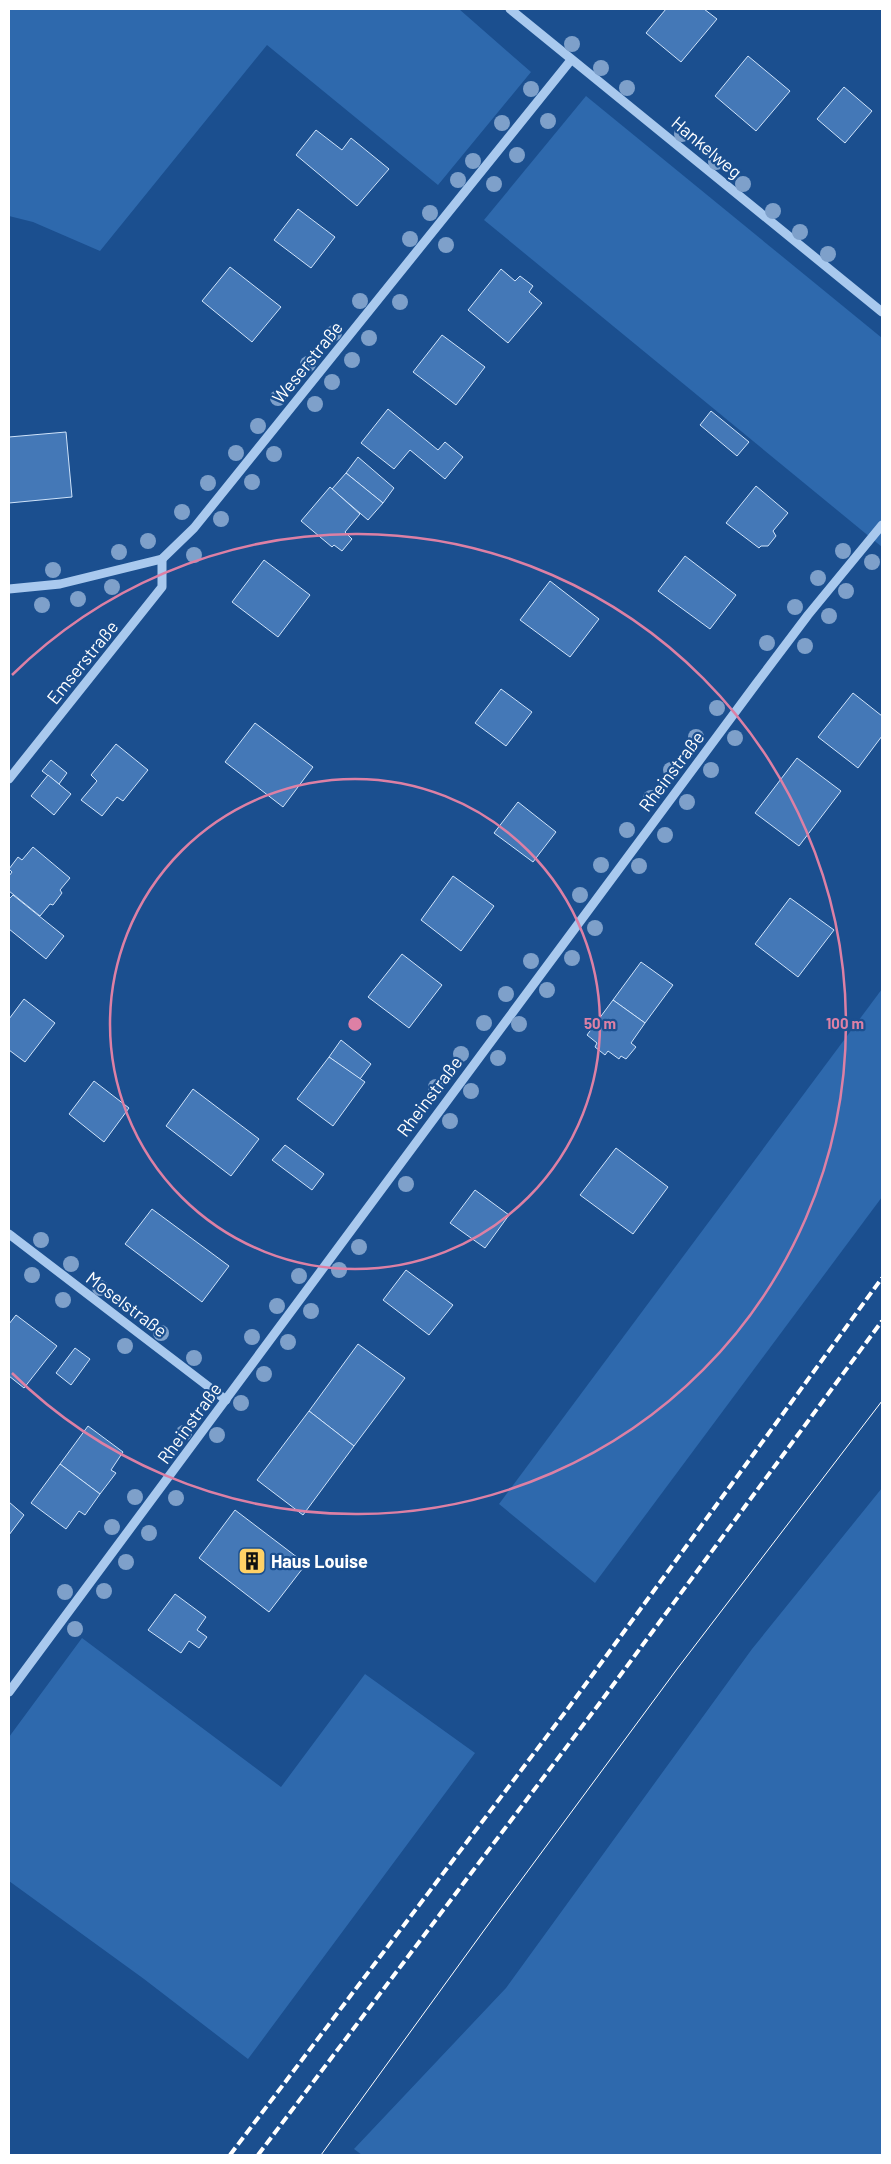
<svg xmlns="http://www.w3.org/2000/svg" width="891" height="2164" font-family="Barlow,sans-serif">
	<rect width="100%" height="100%" fill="#1b4f8f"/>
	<g fill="#2e69ad">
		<polygon points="9,9 459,9 531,72 438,185 267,45 100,251 33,222 9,216"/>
		<polygon points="586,96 882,338 882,547 484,220"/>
		<polygon points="882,989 882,1197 595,1583 499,1504"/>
		<polygon points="882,1488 882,2155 362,2155 354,2149 506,1988 752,1649"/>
		<polygon points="82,1638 281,1787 365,1674 475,1753 248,2059 144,1979 9,1881 9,1737"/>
	</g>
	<g fill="#4478b7" stroke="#cfe3fa">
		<polygon points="666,9 704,9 717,19 681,62 646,33"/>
		<polygon points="748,56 790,91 756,131 715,96"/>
		<polygon points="844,87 872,111 845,143 817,119"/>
		<polygon points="316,130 342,150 351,138 389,169 357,206 296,155"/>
		<polygon points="298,209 335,237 311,268 274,240"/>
		<polygon points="230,267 281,307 252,342 202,301"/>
		<polygon points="501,269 515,281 520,276 533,286 529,292 542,303 508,343 468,310"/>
		<polygon points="442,335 485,367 456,405 413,372"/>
		<polygon points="388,409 438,450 445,442 463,457 445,479 410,450 394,469 361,443"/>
		<polygon points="711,411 749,442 737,456 700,425"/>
		<polygon points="66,432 72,497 9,503 9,437"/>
		<polygon points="358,457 394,488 383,503 346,473"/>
		<polygon points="346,473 383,503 368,520 332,489"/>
		<polygon points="756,486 788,513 773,531 776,536 768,546 761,546 759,548 726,523"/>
		<polygon points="330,487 360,514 345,532 352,539 342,551 334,545 332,547 301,521"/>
		<polygon points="685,556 736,595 710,629 658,591"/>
		<polygon points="264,560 310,595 278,637 232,602"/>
		<polygon points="550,581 599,619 570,657 520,620"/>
		<polygon points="501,689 532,712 506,746 475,723"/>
		<polygon points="853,693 882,716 882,736 858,768 818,737"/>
		<polygon points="255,723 313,767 283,807 225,762"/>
		<polygon points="116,744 148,770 123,801 117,797 102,816 81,800 97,781 91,775"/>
		<polygon points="797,758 841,791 799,846 755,813"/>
		<polygon points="51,760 67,773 59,784 42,771"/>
		<polygon points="48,775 71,794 54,815 31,796"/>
		<polygon points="518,802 556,832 533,862 494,833"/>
		<polygon points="33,847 70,878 60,890 62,893 53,905 50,904 40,916 9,891 9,876 12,872 9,869 18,857 22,860"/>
		<polygon points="453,876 494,906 461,951 421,920"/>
		<polygon points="13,895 64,936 46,959 9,929 9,899"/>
		<polygon points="790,898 834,930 798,977 755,944"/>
		<polygon points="402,954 442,985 409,1028 368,997"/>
		<polygon points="641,962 673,985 645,1023 613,1000"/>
		<polygon points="24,999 55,1023 25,1062 9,1050 9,1019"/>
		<polygon points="613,1000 645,1023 631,1043 636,1047 626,1059 621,1056 619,1059 608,1051 605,1055 595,1047 597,1043 587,1035"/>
		<polygon points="341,1040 371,1064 360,1079 329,1057"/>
		<polygon points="329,1057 365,1082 333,1126 297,1099"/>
		<polygon points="94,1081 129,1108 104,1142 69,1114"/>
		<polygon points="193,1089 259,1139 231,1176 166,1126"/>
		<polygon points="285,1145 324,1174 312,1190 272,1160"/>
		<polygon points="616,1148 668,1187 633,1234 580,1195"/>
		<polygon points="475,1190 509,1215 485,1248 450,1223"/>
		<polygon points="152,1209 229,1266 202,1302 125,1244"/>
		<polygon points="406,1270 453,1305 429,1335 383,1300"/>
		<polygon points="16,1315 57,1346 24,1388 9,1376 9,1324"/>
		<polygon points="358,1344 405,1378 354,1446 309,1411"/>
		<polygon points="75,1348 90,1359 71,1385 56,1373"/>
		<polygon points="309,1411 354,1446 303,1515 257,1480"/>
		<polygon points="88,1426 123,1452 111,1470 116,1473 100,1494 60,1464"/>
		<polygon points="60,1464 100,1494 85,1515 79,1511 66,1529 31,1503"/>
		<polygon points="9,1502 24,1515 9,1535"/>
		<polygon points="235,1510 306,1564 269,1612 199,1558"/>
		<polygon points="175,1594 206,1617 197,1630 207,1637 199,1648 189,1641 181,1653 148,1630"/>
	</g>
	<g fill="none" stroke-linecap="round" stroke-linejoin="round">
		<g stroke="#a9c9ee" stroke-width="9">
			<polyline points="510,9 882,312"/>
			<polyline points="9,589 60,584 162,559 194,528 571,60"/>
			<polyline points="9,779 162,587 162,559"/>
			<polyline points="9,1234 226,1400"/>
			<polyline points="9,1692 756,684 808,615 882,525"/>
		</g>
		<polyline stroke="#fff" stroke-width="1" points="321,2155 485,1929 677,1669 882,1401"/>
		<g stroke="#fff" stroke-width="4" stroke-dasharray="9 4" stroke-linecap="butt">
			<polyline points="230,2155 569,1707 882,1278"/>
			<polyline points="258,2155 599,1704 882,1321"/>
		</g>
	</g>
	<g fill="#7ea0ca">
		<circle cx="572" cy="44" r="8"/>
		<circle cx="601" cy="68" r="8"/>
		<circle cx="627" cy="88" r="8"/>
		<circle cx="531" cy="89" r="8"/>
		<circle cx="548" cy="121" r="8"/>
		<circle cx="502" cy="123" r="8"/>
		<circle cx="682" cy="134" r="8"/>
		<circle cx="517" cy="155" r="8"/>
		<circle cx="473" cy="161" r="8"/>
		<circle cx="716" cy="162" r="8"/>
		<circle cx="458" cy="180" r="8"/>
		<circle cx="494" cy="184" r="8"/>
		<circle cx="743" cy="184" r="8"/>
		<circle cx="773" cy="211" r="8"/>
		<circle cx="430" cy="213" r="8"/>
		<circle cx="800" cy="232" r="8"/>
		<circle cx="410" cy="239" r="8"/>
		<circle cx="446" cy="245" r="8"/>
		<circle cx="828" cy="254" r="8"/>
		<circle cx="360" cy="301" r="8"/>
		<circle cx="400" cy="302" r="8"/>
		<circle cx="334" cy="333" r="8"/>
		<circle cx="369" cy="338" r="8"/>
		<circle cx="352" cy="360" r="8"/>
		<circle cx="308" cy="364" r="8"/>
		<circle cx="332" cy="382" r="8"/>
		<circle cx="278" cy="398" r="8"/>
		<circle cx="315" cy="404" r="8"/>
		<circle cx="258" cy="426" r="8"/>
		<circle cx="236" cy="453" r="8"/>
		<circle cx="274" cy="454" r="8"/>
		<circle cx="252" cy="482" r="8"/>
		<circle cx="208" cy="483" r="8"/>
		<circle cx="182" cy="512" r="8"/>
		<circle cx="221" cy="519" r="8"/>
		<circle cx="148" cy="541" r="8"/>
		<circle cx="843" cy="551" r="8"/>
		<circle cx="119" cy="552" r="8"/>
		<circle cx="194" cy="555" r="8"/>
		<circle cx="872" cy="562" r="8"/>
		<circle cx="53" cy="570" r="8"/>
		<circle cx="818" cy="578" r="8"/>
		<circle cx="112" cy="587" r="8"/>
		<circle cx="846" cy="591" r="8"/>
		<circle cx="78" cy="599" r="8"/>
		<circle cx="42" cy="605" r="8"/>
		<circle cx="795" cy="607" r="8"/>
		<circle cx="829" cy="616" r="8"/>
		<circle cx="767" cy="643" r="8"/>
		<circle cx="805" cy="646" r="8"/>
		<circle cx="717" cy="708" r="8"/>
		<circle cx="696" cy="737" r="8"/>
		<circle cx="735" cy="738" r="8"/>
		<circle cx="671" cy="770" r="8"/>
		<circle cx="711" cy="770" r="8"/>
		<circle cx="651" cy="798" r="8"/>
		<circle cx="687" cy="802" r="8"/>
		<circle cx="627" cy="830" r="8"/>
		<circle cx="665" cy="835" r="8"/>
		<circle cx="601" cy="865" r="8"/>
		<circle cx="639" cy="866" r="8"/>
		<circle cx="580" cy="895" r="8"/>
		<circle cx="595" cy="928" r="8"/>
		<circle cx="572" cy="958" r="8"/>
		<circle cx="531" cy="961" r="8"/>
		<circle cx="547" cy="990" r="8"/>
		<circle cx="506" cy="994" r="8"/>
		<circle cx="484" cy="1023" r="8"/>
		<circle cx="519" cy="1024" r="8"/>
		<circle cx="461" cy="1054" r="8"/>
		<circle cx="498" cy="1058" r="8"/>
		<circle cx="436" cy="1087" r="8"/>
		<circle cx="471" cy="1091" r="8"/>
		<circle cx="450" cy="1121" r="8"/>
		<circle cx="406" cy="1184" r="8"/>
		<circle cx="41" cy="1240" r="8"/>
		<circle cx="359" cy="1247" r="8"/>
		<circle cx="71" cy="1264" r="8"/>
		<circle cx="339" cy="1270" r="8"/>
		<circle cx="32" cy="1275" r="8"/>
		<circle cx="299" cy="1276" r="8"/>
		<circle cx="100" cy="1288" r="8"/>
		<circle cx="63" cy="1300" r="8"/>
		<circle cx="277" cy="1306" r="8"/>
		<circle cx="311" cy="1311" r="8"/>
		<circle cx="161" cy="1333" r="8"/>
		<circle cx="252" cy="1337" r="8"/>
		<circle cx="288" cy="1342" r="8"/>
		<circle cx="125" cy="1346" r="8"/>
		<circle cx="194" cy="1358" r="8"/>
		<circle cx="264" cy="1374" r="8"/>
		<circle cx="241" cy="1403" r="8"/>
		<circle cx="184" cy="1433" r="8"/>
		<circle cx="217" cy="1435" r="8"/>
		<circle cx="135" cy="1497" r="8"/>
		<circle cx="176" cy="1498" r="8"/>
		<circle cx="112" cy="1527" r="8"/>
		<circle cx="149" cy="1533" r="8"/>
		<circle cx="126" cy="1562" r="8"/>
		<circle cx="104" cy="1591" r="8"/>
		<circle cx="65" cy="1592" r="8"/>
		<circle cx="75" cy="1629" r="8"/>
	</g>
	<g fill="none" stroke="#dd80a5" stroke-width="2.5">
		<circle cx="355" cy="1024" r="245"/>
		<path d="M12 675A490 490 0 1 1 12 1373"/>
	</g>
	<defs>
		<symbol id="building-square" viewBox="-11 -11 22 22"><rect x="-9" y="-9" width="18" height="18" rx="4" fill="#ffd166" stroke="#1b4f8f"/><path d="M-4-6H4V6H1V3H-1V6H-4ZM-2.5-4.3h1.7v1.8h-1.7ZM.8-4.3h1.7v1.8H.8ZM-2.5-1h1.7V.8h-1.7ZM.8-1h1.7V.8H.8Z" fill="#111"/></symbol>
	</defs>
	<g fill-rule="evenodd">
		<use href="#building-square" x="236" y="1545" width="32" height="32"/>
	</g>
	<g text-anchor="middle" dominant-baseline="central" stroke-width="4.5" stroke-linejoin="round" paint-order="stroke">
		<g font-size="18" fill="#fff" stroke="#1b4f8f">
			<text transform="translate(707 147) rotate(40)">Hankelweg</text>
			<text transform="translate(307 362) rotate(-51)">Weserstraße</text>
			<text transform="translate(82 662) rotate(-51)">Emserstraße</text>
			<text transform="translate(671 771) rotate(-53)">Rheinstraße</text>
			<text transform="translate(429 1096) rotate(-53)">Rheinstraße</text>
			<text transform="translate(127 1304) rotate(37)">Moselstraße</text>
			<text transform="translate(189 1423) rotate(-54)">Rheinstraße</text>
		</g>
		<g font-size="18" font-weight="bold" fill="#fff" stroke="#1b4f8f" text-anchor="start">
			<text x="271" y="1561">Haus Louise</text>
		</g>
	</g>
	<circle cx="355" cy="1024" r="8" fill="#dd80a5" stroke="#1b4f8f" stroke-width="2.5"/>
	<g font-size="15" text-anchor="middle" font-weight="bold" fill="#dd80a5" stroke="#1b4f8f" stroke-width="4.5" stroke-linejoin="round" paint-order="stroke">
		<text x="600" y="1029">50 m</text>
		<text x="845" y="1029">100 m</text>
	</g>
	<rect width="891" height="2164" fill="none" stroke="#ffffff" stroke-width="20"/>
</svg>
